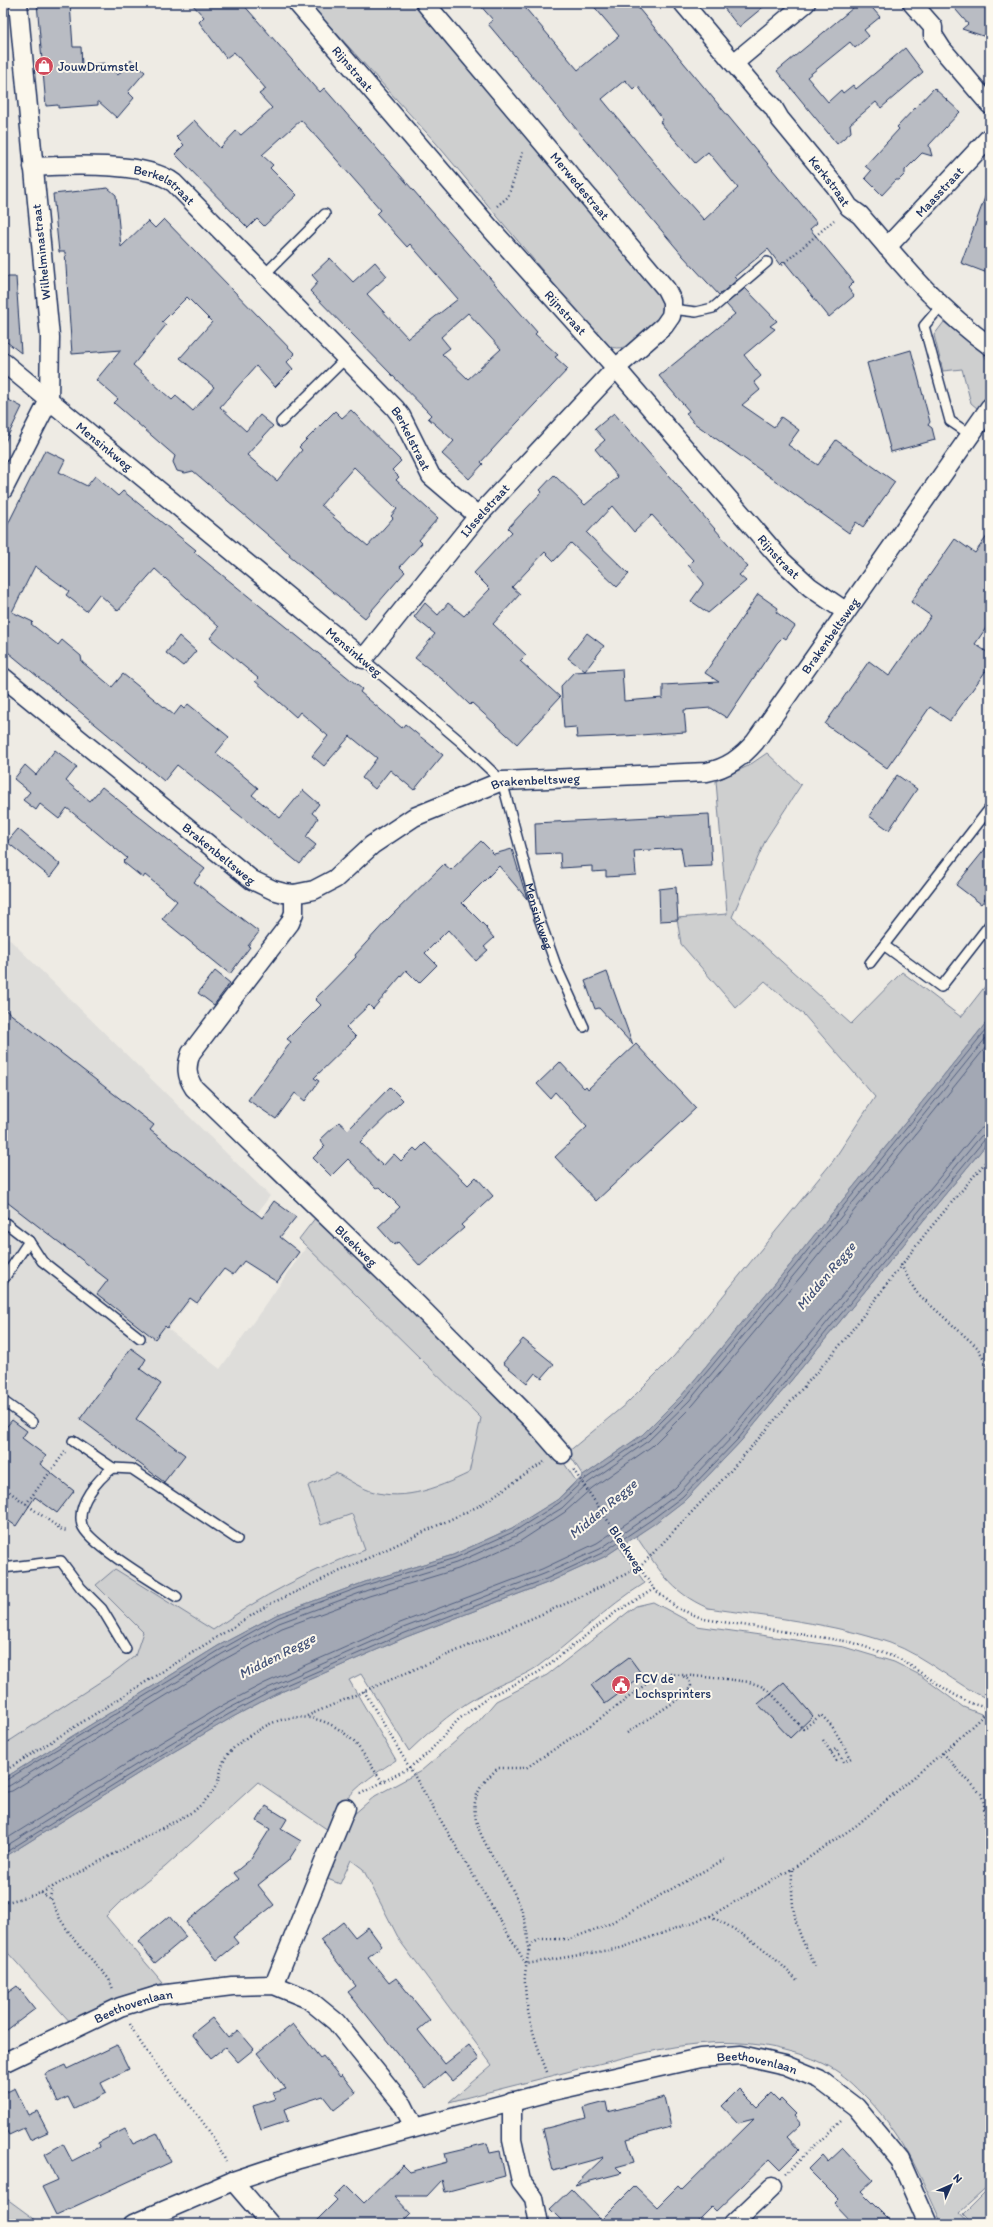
<svg xmlns="http://www.w3.org/2000/svg" width="993" height="2227" font-family="Itim,sans-serif">
	<rect width="100%" height="100%" fill="#eeebe4"/>
	<filter id="ink" filterUnits="userSpaceOnUse"><feTurbulence type="fractalNoise" baseFrequency=".025" numOctaves="2"/><feDisplacementMap in="SourceGraphic" scale="8" xChannelSelector="R" yChannelSelector="G"/><feConvolveMatrix kernelMatrix="1 2 1 2 8 2 1 2 1" color-interpolation-filters="sRGB"/></filter>
	<g filter="url(#ink)">
		<polygon fill="#deddda" points="3,933 270,1196 234,1244 225,1268 197,1304 191,1300 168,1329 220,1369 307,1246 529,1466 3,1768"/>
		<g fill="#cecfcf" stroke="#747f96">
			<path d="M309,3H417L659,293L663,302L661,317C645,332 627,358 604,344L436,143Z"/>
			<polygon points="944,322 982,352 990,364 990,391 978,409 971,403 962,369 943,371 934,335"/>
			<polygon points="767,753 801,785 766,839 732,917 851,1024 902,972 961,1017 990,980 990,1018 791,1264 682,1395 642,1435 583,1476 568,1452 627,1403 674,1356 833,1161 875,1097 804,1015 765,981 736,1008 681,944 677,918 727,914 716,781 748,766"/>
			<path d="M990,1140V1700C955,1685 926,1656 890,1643C832,1623 768,1617 708,1608C670,1592 658,1568 636,1536L685,1500L741,1441Z"/>
			<path d="M316,1217L560,1457L576,1481L557,1500L512,1528L453,1555L365,1582L276,1615L218,1646L3,1779V1743L11,1740L109,1676L135,1656L143,1632L96,1585L115,1569L213,1630C259,1597 312,1570 365,1550L352,1514L321,1525L308,1486L336,1473C345,1478 353,1483 363,1488C398,1504 436,1489 469,1473L481,1418L299,1239Z"/>
			<path d="M619,1547L645,1583C606,1607 574,1640 537,1667C522,1677 504,1682 488,1691C458,1706 433,1728 409,1751L361,1674L349,1680L396,1760C365,1780 343,1795 328,1830L258,1782L165,1867L119,1903L106,1916L163,1983L119,1999L72,2024L8,1953H3V1858L163,1758L231,1718L272,1696L406,1637L547,1583L604,1557Z"/>
			<path d="M653,1602L697,1626L844,1647L894,1662L920,1675L963,1707L989,1717L990,2185L960,2212L971,2224H942C920,2175 906,2140 869,2100C859,2090 848,2078 835,2070C821,2061 804,2055 788,2051C715,2031 657,2050 586,2067C541,2079 495,2090 449,2102L492,2065L400,1941L363,1869L351,1860L340,1884L325,1878L353,1815L375,1796L421,1771L478,1722L496,1701L547,1675L636,1606Z"/>
			<polygon points="990,2188 990,2224 974,2224 964,2214"/>
			<polygon points="3,2196 41,2224 3,2224"/>
		</g>
		<polygon fill="#a3a8b4" stroke="#6d7892" points="990,1018 990,1140 741,1441 685,1500 654,1524 604,1557 547,1583 406,1637 272,1696 231,1718 163,1758 3,1858 3,1779 218,1646 276,1615 365,1582 453,1555 512,1528 557,1500 583,1476 642,1435 682,1395 791,1264"/>
		<g fill="none" stroke-linecap="round" stroke-linejoin="round">
			<g stroke="#515f80" stroke-width="1">
				<polyline points="3,1782 220,1650 277,1618 366,1585 455,1558 513,1532 559,1503 585,1479 645,1438 685,1398 794,1267 990,1025"/>
				<polyline points="3,1787 9,1786 222,1654 279,1623 368,1590 456,1563 516,1536 562,1508 588,1483 648,1441 689,1401 798,1270 990,1033"/>
				<polyline points="3,1793 12,1791 225,1659 282,1628 369,1596 458,1569 519,1542 565,1512 592,1488 652,1446 693,1405 803,1274 990,1042"/>
				<polyline points="3,1841 155,1746 223,1705 265,1683 400,1623 542,1569 597,1543 645,1511 675,1488 730,1431 977,1132 982,1128 990,1127"/>
				<polyline points="3,1848 158,1751 226,1710 268,1688 403,1628 544,1574 600,1549 648,1516 679,1493 734,1435 981,1136 990,1133"/>
				<polyline points="3,1854 161,1755 229,1714 270,1692 405,1633 546,1579 602,1553 651,1520 682,1497 738,1439 985,1139 990,1138"/>
			</g>
		</g>
		<g fill="#b9bcc3" stroke="#1b2f5e" fill-rule="evenodd">
			<polygon points="37,3 70,3 73,47 81,47 82,66 104,63 118,75 131,60 145,72 128,92 134,98 117,118 98,101 98,105 58,108 58,105 46,106"/>
			<path d="M191,3H242L320,92L324,88L537,332L535,334L558,355L555,357L568,369L501,440L481,462L483,464L469,479L442,454L454,441L428,418L431,415L310,291L318,282L312,275L330,258L353,282L375,262L387,276L367,294L408,338L458,299L410,244L407,247L377,214L381,210L328,150L301,120L262,155L273,165L270,168L297,195L264,226L257,219L248,228L175,154L184,145L176,137L194,120L220,148L236,131L241,135L272,108L259,94L266,89L234,52L226,58L199,22L204,17ZM468,313L501,349L468,379L442,354L450,348L441,337Z"/>
			<path d="M478,3H521L578,70L619,36L591,3H634L817,223L810,229L854,282L848,288L854,296L829,317L784,261L780,265L768,249L734,277L737,280L719,295L683,256L488,24L493,20ZM625,80L634,90L638,86L663,120L660,122L695,163L708,152L738,188L704,220L671,183L602,99Z"/>
			<polygon points="720,3 768,3 739,27"/>
			<polygon points="859,3 868,3 880,17 864,30 869,36 855,48 850,42 807,77 828,102 841,90 843,93 853,85 856,89 905,48 923,72 881,108 876,102 850,124 851,132 837,144 777,71"/>
			<polygon points="950,3 990,3 990,33 983,36 962,29 968,24"/>
			<polygon points="934,88 960,112 929,145 932,156 922,153 905,170 905,174 899,180 896,180 882,195 865,178 871,171 865,166 899,129 897,127"/>
			<path d="M108,188L116,195L121,247L148,221L155,228L164,219L295,354L287,362L293,369L275,387L256,366L220,407L246,431L260,415L273,426L247,455L277,481L302,450L299,447L335,411L342,418L351,410L401,461L392,470L399,477L396,480L438,518L419,540L422,543L400,567L405,572L365,618L289,556L290,554L193,471L185,473L177,471L173,462L175,456L114,403L118,399L96,380L121,350L72,354L65,252H59L53,194ZM187,297L212,322L180,358L214,387L193,411L176,396L172,400L133,365L166,325L162,322ZM354,467L397,509L391,516L393,518L368,546L333,517L334,516L321,505Z"/>
			<polygon points="988,189 990,190 990,274 961,263"/>
			<polygon points="3,277 16,277 21,353 3,339"/>
			<polygon points="745,288 777,321 770,326 775,329 744,355 761,376 754,382 760,390 742,405 774,427 781,417 799,430 788,445 818,465 836,440 895,482 863,527 856,522 849,533 694,423 686,413 689,411 659,376 735,314 726,304"/>
			<polygon points="911,350 930,422 928,425 932,428 935,440 891,452 867,363"/>
			<polygon points="3,397 22,407 3,446"/>
			<polygon points="614,413 748,567 739,575 746,581 708,613 691,601 704,583 688,565 693,560 680,546 652,515 634,532 612,506 587,533 629,574 617,587 571,543 554,561 545,552 512,587 520,594 493,624 526,655 520,661 560,697 517,744 472,703 470,705 446,682 415,658 435,634 414,617 425,603 438,615 448,603 464,616 490,589 474,573 512,532 508,528 542,492 540,490 554,475 585,505 618,477 595,449 605,440 595,429"/>
			<polygon points="45,450 65,460 59,472 87,486 95,476 118,496 123,491 196,550 194,552 362,689 360,692 402,728 405,724 443,755 414,790 390,770 375,789 362,778 377,758 350,736 324,766 312,756 328,736 300,712 296,717 255,681 258,678 210,638 219,627 155,569 118,611 99,594 86,611 66,595 69,591 35,566 12,612 33,622 31,624 58,645 62,640 81,656 82,662 112,687 123,674 174,715 181,706 184,709 188,704 229,737 216,753 258,788 252,795 280,818 303,790 319,804 312,813 318,818 306,837 316,845 300,864 177,765 164,781 3,648 3,534"/>
			<polygon points="990,532 990,622 975,644 990,654 990,665 950,721 930,707 887,768 825,724 869,661 889,676 931,616 911,602 955,539 975,553"/>
			<polygon points="758,594 778,608 776,612 795,626 786,639 783,637 777,643 727,718 711,708 684,710 686,732 624,736 577,738 576,727 564,728 561,686 574,672 622,669 624,701 663,698 663,685 719,682 705,673"/>
			<polygon points="587,633 604,646 585,671 568,658"/>
			<polygon points="179,636 196,651 183,666 166,653"/>
			<polygon points="55,750 77,767 66,781 90,801 102,787 205,869 194,882 259,932 248,946 250,947 230,974 162,919 177,901 145,875 143,878 123,862 127,858 67,808 59,819 40,804 36,810 23,800 30,792 14,779 25,765 36,775"/>
			<polygon points="897,775 917,789 889,830 869,816"/>
			<polygon points="709,814 712,866 684,867 681,848 634,851 636,875 606,877 606,871 592,872 592,866 561,868 560,853 536,854 535,823"/>
			<polygon points="18,829 60,864 50,877 7,842"/>
			<polygon points="481,841 494,854 512,849 527,899 499,866 462,903 487,928 486,929 494,938 484,947 488,950 476,961 448,930 425,953 437,965 419,983 406,970 373,1009 369,1005 346,1027 356,1037 314,1078 319,1081 305,1101 295,1093 276,1119 248,1100 291,1042 287,1039 321,1005 315,999 356,957 355,955 387,920 444,864 451,870"/>
			<polygon points="990,843 990,893 981,904 956,885"/>
			<polygon points="676,887 678,920 660,921 659,889"/>
			<polygon points="215,971 230,983 214,1005 198,993"/>
			<polygon points="607,972 633,1045 599,1008 595,1009 585,981"/>
			<polygon points="3,1008 154,1125 150,1130 262,1218 274,1201 296,1217 280,1237 299,1252 277,1282 244,1261 233,1275 224,1269 197,1303 190,1298 167,1328 165,1326 155,1339 97,1294 108,1280 3,1199"/>
			<polygon points="636,1044 696,1108 596,1201 555,1157 587,1127 555,1092 550,1098 537,1084 560,1062 584,1088 586,1086 588,1089"/>
			<polygon points="390,1087 403,1100 360,1142 383,1166 394,1154 401,1161 414,1148 417,1151 425,1143 468,1185 476,1177 493,1196 461,1225 464,1228 420,1266 398,1242 394,1245 378,1227 400,1207 380,1187 376,1188 348,1159 331,1176 313,1158 325,1146 320,1140 339,1122 348,1130"/>
			<polygon points="523,1339 554,1364 542,1378 535,1373 527,1383 503,1363"/>
			<polygon points="131,1348 146,1359 140,1369 161,1384 136,1419 185,1455 164,1482 80,1419"/>
			<polygon points="12,1420 27,1431 22,1438 46,1456 40,1464 74,1491 57,1513 35,1497 16,1526 3,1517 3,1431"/>
			<polygon points="629,1657 643,1676 605,1704 591,1685"/>
			<polygon points="784,1682 813,1716 790,1738 758,1704"/>
			<polygon points="266,1806 287,1819 281,1829 301,1841 288,1861 258,1885 274,1905 233,1937 238,1943 217,1960 186,1922 239,1879 234,1873 251,1859 270,1829 257,1821"/>
			<polygon points="169,1916 186,1937 155,1963 138,1942"/>
			<polygon points="343,1922 355,1937 368,1927 382,1946 368,1957 389,1983 396,1978 430,2020 418,2030 445,2064 469,2045 479,2059 452,2081 444,2072 425,2088 348,1992 356,1986 320,1940"/>
			<polygon points="17,1986 35,2009 3,2033 3,1996"/>
			<polygon points="212,2018 228,2038 238,2030 254,2049 238,2062 225,2047 211,2058 192,2034"/>
			<polygon points="293,2024 320,2058 323,2056 340,2077 342,2075 356,2093 334,2110 323,2096 284,2109 288,2121 261,2130 253,2106 275,2099 273,2093 286,2089 257,2053"/>
			<polygon points="117,2045 129,2069 101,2083 106,2093 74,2109 68,2097 58,2102 45,2074 65,2065 67,2069"/>
			<polygon points="15,2088 28,2115 37,2111 48,2132 30,2140 24,2128 9,2135 3,2124 3,2094"/>
			<polygon points="739,2089 757,2107 771,2093 779,2101 781,2099 796,2114 794,2116 801,2124 787,2137 799,2150 780,2169 770,2159 716,2211 712,2207 695,2224 565,2224 550,2209 571,2189 601,2220 635,2186 657,2207 678,2186 682,2190 754,2119 738,2123 722,2106"/>
			<polygon points="664,2097 671,2127 627,2139 634,2162 616,2167 622,2173 575,2185 604,2157 553,2171 543,2129 586,2118 583,2108 606,2102 608,2112"/>
			<polygon points="125,2129 133,2144 157,2133 171,2162 56,2215 42,2187 58,2180 45,2154 63,2144 72,2161 99,2147 98,2143"/>
			<polygon points="487,2143 490,2153 500,2151 505,2176 445,2192 442,2180 427,2196 394,2196 411,2214 401,2224 313,2224 337,2200 334,2197 346,2185 364,2203 403,2165 410,2172 447,2162 445,2153"/>
			<polygon points="843,2148 873,2180 861,2191 894,2224 854,2224 834,2203 838,2199 808,2169 822,2155 828,2162"/>
		</g>
		<g fill="none" stroke-linecap="round" stroke-linejoin="round">
			<defs>
				<g id="lane">
					<polyline points="264,275 325,214"/>
					<polyline points="941,306 924,326 950,421 971,435"/>
					<polyline points="672,309 696,312 713,308 767,262"/>
					<polyline points="281,422 346,358"/>
					<path id="s1" d="M363,659L461,742L502,781L539,918L557,968L584,1027"/>
					<polyline points="885,946 941,987 990,924"/>
					<polyline points="870,963 990,808"/>
					<polyline points="3,1221 29,1241 42,1261 140,1338"/>
					<polyline points="3,1280 29,1241"/>
					<polyline points="3,1401 32,1422"/>
					<polyline points="73,1441 113,1468"/>
					<polyline points="3,1568 61,1561 81,1588 102,1609 126,1649"/>
					<path d="M177,1597C158,1585 88,1544 82,1525C76,1504 98,1479 113,1468L132,1469L237,1539"/>
				</g>
				<g id="street">
					<path id="s2" d="M297,3L490,228L616,368L782,561L810,587L845,611"/>
					<path id="s3" d="M683,3L758,92L773,107L780,119L836,187L849,207L860,215C900,262 939,310 990,346"/>
					<polyline points="912,3 933,27 933,35 942,49 990,105"/>
					<polyline points="734,63 806,3"/>
					<path id="s4" d="M33,167C68,165 146,161 174,183L395,408L401,416L431,476L478,516"/>
					<path id="s5" d="M887,247L990,137"/>
					<path id="s6" d="M3,362L363,659L478,516L616,368L664,326L671,316L672,309V301L666,289L425,3"/>
					<polyline points="3,490 49,400 50,337 18,3"/>
					<path id="s7" d="M3,677L252,880L273,890L284,893L294,894L314,890L335,879L372,845L414,817L502,781L707,772C727,768 741,758 755,742L990,407"/>
					<path id="s8" d="M294,894V913L290,923L191,1053C186,1066 186,1076 194,1088L418,1305L535,1423L562,1454"/>
					<polyline points="274,1985 346,1808"/>
					<path id="s9" d="M3,2063L120,2007L159,1995L232,1986L274,1985L308,1999L336,2022L403,2105L414,2127"/>
					<polyline points="512,2101 512,2140 521,2181 534,2198 539,2224"/>
					<polyline points="233,2181 270,2224"/>
					<path id="s10" d="M133,2224L233,2181L299,2159L553,2091L700,2058L741,2055L785,2065L819,2079L856,2107L900,2160L928,2224"/>
					<polyline points="733,2224 772,2187"/>
				</g>
			</defs>
			<use href="#lane" stroke="#1b2f5e" stroke-width="12"/>
			<use href="#street" stroke="#1b2f5e" stroke-width="21"/>
			<g stroke="#1b2f5e" stroke-width="2.5" stroke-dasharray="1 3" stroke-linecap="butt">
				<polyline points="497,206 508,197 523,151"/>
				<polyline points="782,265 834,220"/>
				<polyline points="901,1265 916,1292 977,1347 990,1369"/>
				<polyline points="65,1452 26,1504 62,1530 68,1531"/>
				<polyline points="3,1487 26,1504"/>
				<polyline points="364,1691 526,1964 621,1948 710,1916 792,1869 857,1825 953,1744 990,1709 970,1703 953,1694 900,1659 851,1642 704,1619 677,1608 654,1589 573,1469"/>
				<polyline points="307,1716 574,1600 640,1567 725,1477 842,1343 926,1233 990,1157"/>
				<polyline points="627,1733 685,1695 691,1686 689,1680 683,1676"/>
				<polyline points="823,1740 838,1763"/>
				<polyline points="942,1753 981,1794 984,1803 987,1859 990,1868"/>
				<polyline points="3,1772 268,1605 479,1506 544,1462"/>
				<polyline points="360,1794 409,1768 428,1753 459,1719 490,1696 539,1672 616,1612 654,1589"/>
				<path d="M792,1870C791,1913 795,1929 816,1967"/>
				<polyline points="41,1893 51,1899 60,1919 75,1941 109,1979 113,1989"/>
				<polyline points="50,1899 51,1892 53,1887"/>
				<path d="M3,1903L41,1893L194,1811C203,1803 213,1794 217,1783C221,1774 221,1765 226,1757C236,1743 250,1735 264,1727C296,1709 331,1717 355,1743C365,1755 373,1769 382,1781"/>
				<path d="M710,1916C747,1935 770,1951 798,1982"/>
				<polyline points="529,1951 532,1944 540,1939 570,1939 607,1925 727,1858"/>
				<path d="M130,2024C155,2074 204,2110 226,2162"/>
				<path d="M547,2072C536,2043 526,2015 525,1984C524,1974 527,1964 528,1954C529,1938 526,1921 520,1906C510,1878 478,1842 475,1814C472,1794 484,1781 498,1768H526L604,1716L650,1681L671,1674L726,1679L749,1682L761,1686L770,1692L803,1729L821,1715L832,1726L851,1758L844,1762L836,1749L831,1752"/>
				<polyline points="785,2174 842,2120"/>
				<polyline points="607,2224 609,2224"/>
			</g>
			<use href="#lane" stroke="#fbf7ec" stroke-width="9"/>
			<use href="#street" stroke="#fbf7ec" stroke-width="18"/>
		</g>
	</g>
	<defs>
		<symbol id="shop-disc" viewBox="-11 -11 22 22"><circle r="9.5" fill="#d1495b" stroke="#fbf7ec"/><path d="M-5-2.5h2.3a2.7 3.5 0 0 1 5.4 0H5L5.5 6h-11ZM-1.5-2.5h3a1.5 2.3 0 0 0-3 0Z" fill="#fff"/></symbol>
		<symbol id="civic-disc" viewBox="-11 -11 22 22"><circle r="9.5" fill="#d1495b" stroke="#fbf7ec"/><path d="M-.6-6.5H3V-4.5H.6V-3L4-1V1h2V6H-6V1h2V-1L-.6-3ZM-1.2 2.5V6h2.4V2.5Z" fill="#fff"/></symbol>
	</defs>
	<g fill-rule="evenodd">
		<use href="#shop-disc" x="33" y="55" width="22" height="22"/>
		<use href="#civic-disc" x="610" y="1674" width="22" height="22"/>
	</g>
	<g text-anchor="middle" dominant-baseline="central" stroke-width="4" stroke-linejoin="round" paint-order="stroke">
		<g font-size="13" fill="#1b2f5e" stroke="#fbf7ec" text-anchor="start">
			<text x="58" y="66">JouwDrumstel</text>
			<text x="635" y="1678">FCV de<tspan x="635" dy="15">Lochsprinters</tspan></text>
		</g>
		<g font-size="13" fill="#1b2f5e" stroke="#fbf7ec">
			<text stroke="none"><textPath href="#s2" startOffset="86">Rijnstraat</textPath></text>
			<text stroke="none"><textPath href="#s3" startOffset="231">Kerkstraat</textPath></text>
			<text transform="translate(580 186) rotate(50)">Merwedestraat</text>
			<text stroke="none"><textPath href="#s4" startOffset="136">Berkelstraat</textPath></text>
			<text stroke="none"><textPath href="#s5" startOffset="76">Maasstraat</textPath></text>
			<text transform="translate(41 252) rotate(-96)">Wilhelminastraat</text>
			<text stroke="none"><textPath href="#s2" startOffset="410">Rijnstraat</textPath></text>
			<text stroke="none"><textPath href="#s4" startOffset="494">Berkelstraat</textPath></text>
			<text stroke="none"><textPath href="#s6" startOffset="132">Mensinkweg</textPath></text>
			<text stroke="none"><textPath href="#s6" startOffset="659">IJsselstraat</textPath></text>
			<text stroke="none"><textPath href="#s2" startOffset="734">Rijnstraat</textPath></text>
			<text stroke="none"><textPath href="#s7" startOffset="999">Brakenbeltsweg</textPath></text>
			<text transform="translate(354 652) rotate(40)">Mensinkweg</text>
			<text stroke="none"><textPath href="#s7" startOffset="639">Brakenbeltsweg</textPath></text>
			<text stroke="none"><textPath href="#s7" startOffset="279">Brakenbeltsweg</textPath></text>
			<text stroke="none"><textPath href="#s1" startOffset="325">Mensinkweg</textPath></text>
			<text stroke="none"><textPath href="#s8" startOffset="456">Bleekweg</textPath></text>
			<text transform="translate(627 1549) rotate(56)">Bleekweg</text>
			<text stroke="none"><textPath href="#s9" startOffset="143">Beethovenlaan</textPath></text>
			<text stroke="none"><textPath href="#s10" startOffset="650">Beethovenlaan</textPath></text>
		</g>
		<g font-size="14" font-style="italic" fill="#445378" stroke="#fbf7ec">
			<text transform="translate(826 1276) rotate(-50)">Midden Regge</text>
			<text transform="translate(603 1509) rotate(-40)">Midden Regge</text>
			<text transform="translate(277 1656) rotate(-27)">Midden Regge</text>
		</g>
	</g>
	<rect width="993" height="2227" fill="none" stroke="#fbf7ec" stroke-width="16"/>
	<rect x="8" y="8" width="977" height="2211" fill="none" stroke="#1b2f5e" stroke-width="1.5" filter="url(#ink)"/>
	<g transform="translate(951 2185) rotate(45)" stroke="#fbf7ec" stroke-width="3" paint-order="stroke">
	<path d="M0-3L7 15L0 10L-7 15Z" fill="#1b2f5e"/>
	<text y="-6" font-size="11" font-weight="bold" text-anchor="middle" fill="#1b2f5e">N</text>
	</g>
</svg>
